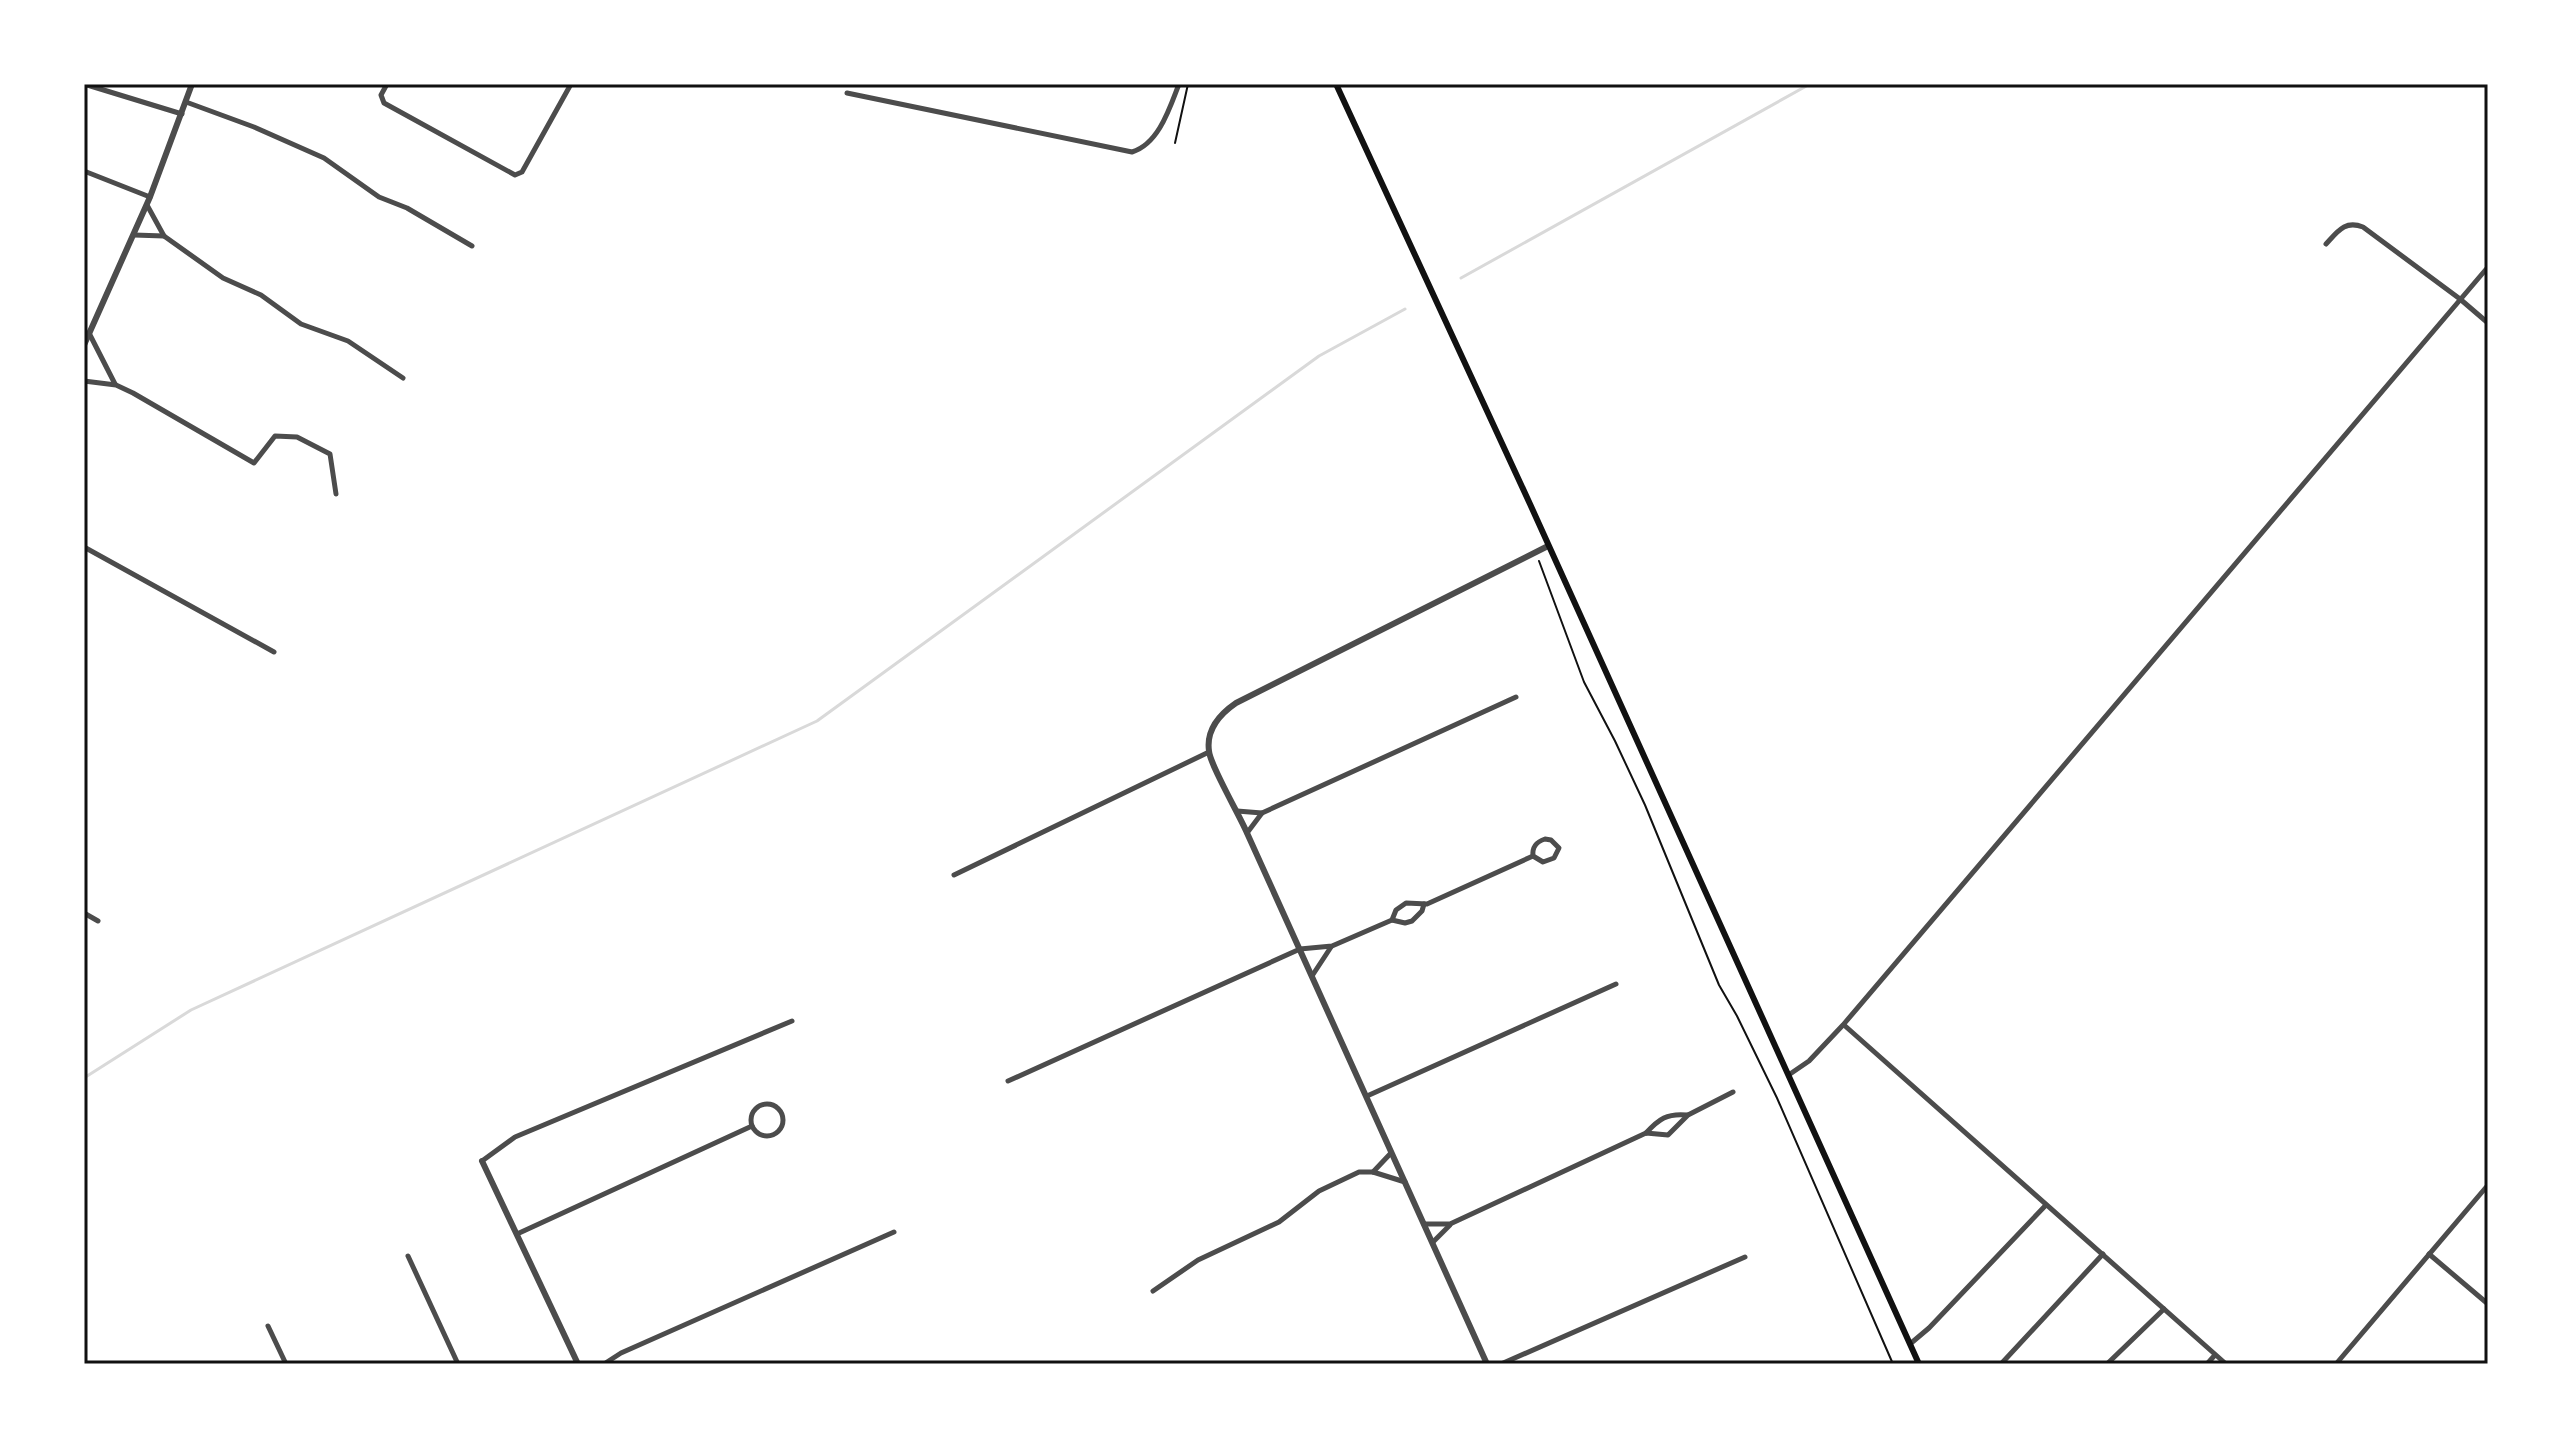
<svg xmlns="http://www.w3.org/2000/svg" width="2572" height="1448" font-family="'DM Sans',sans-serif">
	<rect width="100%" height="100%" fill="#fff"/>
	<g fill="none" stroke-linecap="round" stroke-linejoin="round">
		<g stroke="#d9d9d9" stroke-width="3">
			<polyline points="1461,278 1810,84"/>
			<polyline points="84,1078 191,1010 817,721 1319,356 1405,309"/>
		</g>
		<g stroke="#111" stroke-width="2">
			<polyline points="1175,143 1188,84"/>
			<polyline points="1539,561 1584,682 1615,741 1645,805 1719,985 1737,1016 1777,1098 1893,1364"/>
		</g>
		<g stroke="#4c4c4c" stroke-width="5">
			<polyline points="84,84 182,114"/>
			<polyline points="387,84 381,95 384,103 515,175 522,172 571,84"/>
			<path d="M847,93L1132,152C1159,144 1170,107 1179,84"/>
			<polyline points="186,102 254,127 324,158 379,197 407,208 472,246"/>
			<polyline points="84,171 150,197"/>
			<polyline points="147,205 164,236 223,278 261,295 301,324 348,341 403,378"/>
			<polyline points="134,235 164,236"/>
			<path d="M2326,244C2338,231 2345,220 2363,227L2460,299L2488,323"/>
			<polyline points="89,333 115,384"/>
			<polyline points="84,381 116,385 133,393 254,463 275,436 297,437 330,454 336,494"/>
			<polyline points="84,547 274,652"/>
			<polyline points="1237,811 1262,813"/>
			<polyline points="1247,833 1262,813 1516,697"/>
			<path d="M1545,839L1551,840L1559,848L1554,858L1543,862L1533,856C1532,847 1536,842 1545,839Z"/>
			<polyline points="954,875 1209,752"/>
			<polyline points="84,913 98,921"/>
			<polyline points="1392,920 1396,910 1406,903 1427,904 1533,856"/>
			<polyline points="1312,976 1331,947"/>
			<polyline points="1844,1025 2226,1364"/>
			<polyline points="1790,1074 1809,1061 1843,1025 2488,267"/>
			<polyline points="1008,1081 1300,949 1332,946 1392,920 1405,923 1412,921 1422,911 1424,904"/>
			<polyline points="1367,1096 1616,984"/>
			<circle cx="767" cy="1120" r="16"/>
			<path d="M1646,1133C1659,1119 1667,1113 1687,1115"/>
			<polyline points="482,1161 515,1137 792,1021"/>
			<polyline points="1373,1172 1391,1153"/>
			<polyline points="1424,1224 1450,1224 1646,1133 1668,1135 1688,1115 1733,1092"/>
			<polyline points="517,1234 752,1126"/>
			<polyline points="1433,1242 1450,1225"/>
			<polyline points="2429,1254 2488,1304"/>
			<polyline points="408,1256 458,1364"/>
			<polyline points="1153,1291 1198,1260 1279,1222 1319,1191 1359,1172 1373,1172 1405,1182"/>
			<polyline points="268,1326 286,1364"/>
			<polyline points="1910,1344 1929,1328 2046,1205"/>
			<polyline points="604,1364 621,1353 894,1232"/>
			<polyline points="1501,1364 1745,1257"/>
			<polyline points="2001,1364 2103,1254"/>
			<polyline points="2107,1364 2164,1309"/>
			<polyline points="2207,1364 2215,1355"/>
			<polyline points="2336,1364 2488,1185"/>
		</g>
		<g stroke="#4c4c4c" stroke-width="6">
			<polyline points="84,345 150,197 192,84"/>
			<polyline points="482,1161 578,1364"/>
			<path d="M1487,1364L1247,833C1240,816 1210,765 1209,751C1206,730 1220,714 1236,703L1548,546"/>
		</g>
		<polyline stroke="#111" stroke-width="6" points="1336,84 1530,504 1919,1364"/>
	</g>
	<rect width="2572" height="1448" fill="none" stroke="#ffffff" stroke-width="172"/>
	<rect x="86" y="86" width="2400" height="1276" fill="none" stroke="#111" stroke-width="3"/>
</svg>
